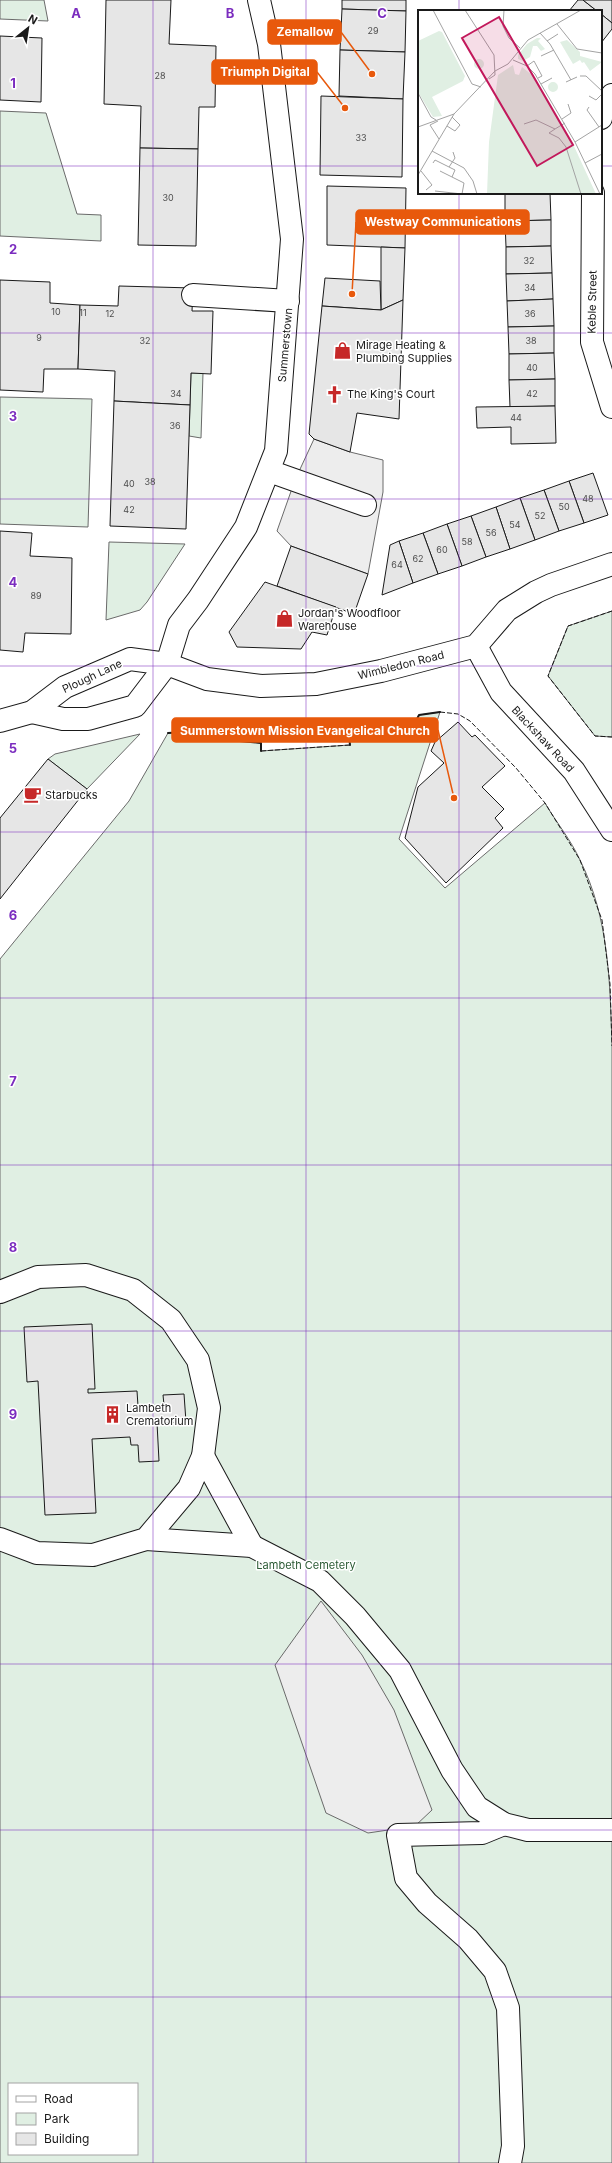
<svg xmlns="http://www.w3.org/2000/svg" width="612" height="2163" font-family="Inter,sans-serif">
	<rect width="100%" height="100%" fill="#fff"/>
	<g fill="#e0efe3" stroke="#6a6a6a" fill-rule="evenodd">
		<polygon points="0,0 44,0 48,21 0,19"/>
		<polygon points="0,111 46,113 77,214 101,215 101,241 0,236"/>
		<polygon points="191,373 203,373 201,438 189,436"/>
		<polygon points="0,397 92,399 88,527 0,524"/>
		<polygon points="109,542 185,544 147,602 140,610 106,620"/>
		<polygon points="612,611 612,737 595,736 548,676 568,626"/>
		<path d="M440,712L399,839L445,888L545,803C556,822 571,840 580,860C609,918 610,982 612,1046V2163H0V959L129,801L168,733L186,732V736L261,743V751L350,745L349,737L417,719L419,715ZM9,2084H137V2154H9Z"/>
		<polygon points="140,734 87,789 48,759 55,754"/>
	</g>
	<g fill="#ededed" stroke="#6a6a6a">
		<polygon points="314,439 350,452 383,460 383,492 368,574 291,546 277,531 295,480"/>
		<polygon points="321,1601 362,1655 394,1710 432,1810 415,1826 368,1833 326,1813 275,1665"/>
	</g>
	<g fill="#e6e6e6" stroke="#1a1a1a">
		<polygon points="106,0 171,0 169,44 216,46 215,107 199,107 198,149 140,148 141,106 104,104"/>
		<polygon points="342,0 406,0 406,11 342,9"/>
		<polygon points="578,0 583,0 597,11 569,11"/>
		<polygon points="583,0 612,0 612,23 601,14 601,11 597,11"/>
		<polygon points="342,9 406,11 405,52 340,50"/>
		<polygon points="601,14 612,23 612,29 601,43"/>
		<polygon points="0,36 42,38 41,102 0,100"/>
		<polygon points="340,50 405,52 403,99 339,96"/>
		<polygon points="321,96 403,99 402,177 320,175"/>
		<polygon points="140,148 198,149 196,246 138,245"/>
		<polygon points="327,186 406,188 405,248 327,245"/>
		<polygon points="505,193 550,193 505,194"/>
		<polygon points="550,193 551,220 505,221 505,194"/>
		<polygon points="551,220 551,246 506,247 505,221"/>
		<polygon points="551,246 552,273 506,274 506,247"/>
		<polygon points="381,247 405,248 403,300 381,310"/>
		<polygon points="552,273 553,299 507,301 506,274"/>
		<polygon points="325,278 380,281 381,310 322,306"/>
		<polygon points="0,280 50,282 50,303 80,305 78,369 44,369 43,392 0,390"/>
		<polygon points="119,286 193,288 192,311 213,311 211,374 191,373 190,405 114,401 115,371 78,369 80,305 118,306"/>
		<polygon points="553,299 554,326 508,327 507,301"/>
		<polygon points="403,300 399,419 357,413 350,452 314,439 309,434 322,306 381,310"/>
		<polygon points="554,326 554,353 509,354 508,327"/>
		<polygon points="554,353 555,379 509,380 509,354"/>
		<polygon points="555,379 555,406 510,407 509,380"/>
		<polygon points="114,401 190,405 186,529 110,526"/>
		<polygon points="555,406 556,443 511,444 511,427 477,428 476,407"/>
		<polygon points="593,473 608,515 584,523 569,481"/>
		<polygon points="569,481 584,523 559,531 544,490"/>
		<polygon points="544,490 559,531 535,540 520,498"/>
		<polygon points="520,498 535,540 510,549 496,507"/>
		<polygon points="496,507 510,549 486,557 471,516"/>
		<polygon points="471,516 486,557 462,566 447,524"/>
		<polygon points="447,524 462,566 438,574 423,533"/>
		<polygon points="0,531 32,533 30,556 72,558 71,634 25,633 23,652 0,650"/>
		<polygon points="423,533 438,574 413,583 399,541"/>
		<polygon points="399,541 413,583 382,595 390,545"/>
		<polygon points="291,546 368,574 354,614 277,586"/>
		<polygon points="265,582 336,607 327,635 312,632 301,649 237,647 229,632"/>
		<polygon points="458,722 472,737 475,735 505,766 482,787 504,809 495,818 503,828 446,883 405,838 418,787 444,763 431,751 435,742"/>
		<polygon points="48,759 87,789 0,899 0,818"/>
		<polygon points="92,1324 95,1389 88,1389 88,1393 137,1391 138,1406 164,1405 163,1395 184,1394 186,1422 157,1423 159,1461 139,1462 138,1445 131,1445 130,1437 92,1439 96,1513 45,1515 38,1381 27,1382 24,1327"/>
	</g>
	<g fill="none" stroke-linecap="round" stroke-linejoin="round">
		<defs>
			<g id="minor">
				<polyline points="601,118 604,105 612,95"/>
				<polyline points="593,193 592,342 612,407"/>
				<polyline points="193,295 288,301"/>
				<polyline points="269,471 365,505"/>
				<polyline points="476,646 501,692 574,771 612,830"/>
				<polyline points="167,664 207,679 261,686 316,684 381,671 476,646 507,610 536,592 551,585 612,564"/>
				<polyline points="0,1292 38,1277 86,1275 133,1290 171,1320 198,1360 209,1408 203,1456 189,1488 146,1539 93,1555 37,1553 0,1539"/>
				<polyline points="203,1456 252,1546"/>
				<polyline points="146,1539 252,1546 320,1581 355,1616 400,1670 452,1770 477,1807 504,1824 528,1830 612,1830"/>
				<polyline points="504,1824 482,1833 398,1835 406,1878 427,1903 468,1939 495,1971 508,2008 513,2146 510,2163"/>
			</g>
			<g id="major">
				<polyline points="32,712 63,719 88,719 135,706 167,664 179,625 198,600 246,527 276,451 292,239 269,44 259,0"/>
				<polyline points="0,721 32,712 65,687 130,659 167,664"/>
			</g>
		</defs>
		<use href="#minor" stroke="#1a1a1a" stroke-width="24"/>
		<use href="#major" stroke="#1a1a1a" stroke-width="24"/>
		<use href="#minor" stroke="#fff" stroke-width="22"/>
		<use href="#major" stroke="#fff" stroke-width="22"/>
		<g stroke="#1a1a1a" stroke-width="1" stroke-dasharray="5 2" stroke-linecap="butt">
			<polyline points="612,611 568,626 548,676 595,736 612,737"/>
			<polyline points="440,712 458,714 470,721 516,768 545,803 580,860 602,920 610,984 612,1046"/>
			<polyline points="261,751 350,745"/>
		</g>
		<g stroke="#1a1a1a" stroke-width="2">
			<polyline points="168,733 186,732 186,736 261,743 261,751"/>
			<polyline points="350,745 349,737 417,719 419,715 440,712"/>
		</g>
	</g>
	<path fill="none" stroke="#7b2cbf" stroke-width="1" stroke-opacity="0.55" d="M153,0V2163M306,0V2163M459,0V11M0,166H419M601,166H612M459,193V2163M0,333H612M0,499H612M0,666H612M0,832H612M0,998H612M0,1165H612M0,1331H612M0,1497H612M0,1664H612M0,1830H612M0,1997H612"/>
	<defs>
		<symbol id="shop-bare" viewBox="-9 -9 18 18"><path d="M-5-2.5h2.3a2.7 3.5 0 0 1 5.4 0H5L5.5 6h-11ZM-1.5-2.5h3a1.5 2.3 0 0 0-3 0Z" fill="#c62828" stroke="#fff" stroke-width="2.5" paint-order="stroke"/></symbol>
		<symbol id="church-bare" viewBox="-9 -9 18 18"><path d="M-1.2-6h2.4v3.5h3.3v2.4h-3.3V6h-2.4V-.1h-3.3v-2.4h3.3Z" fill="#c62828" stroke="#fff" stroke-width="2.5" paint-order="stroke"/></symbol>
		<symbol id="cafe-bare" viewBox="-9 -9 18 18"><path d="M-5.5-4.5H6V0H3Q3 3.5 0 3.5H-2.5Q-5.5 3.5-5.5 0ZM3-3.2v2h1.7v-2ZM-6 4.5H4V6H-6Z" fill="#c62828" stroke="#fff" stroke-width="2.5" paint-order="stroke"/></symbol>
		<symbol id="building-bare" viewBox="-9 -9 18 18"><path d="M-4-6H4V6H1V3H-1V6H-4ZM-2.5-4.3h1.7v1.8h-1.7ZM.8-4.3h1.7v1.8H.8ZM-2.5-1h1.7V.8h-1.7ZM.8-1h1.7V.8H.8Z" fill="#c62828" stroke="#fff" stroke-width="2.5" paint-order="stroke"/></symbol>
	</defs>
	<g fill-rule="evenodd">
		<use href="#shop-bare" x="330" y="338" width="25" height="25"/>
		<use href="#church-bare" x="322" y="382" width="25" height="25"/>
		<use href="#shop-bare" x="272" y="606" width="25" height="25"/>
		<use href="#cafe-bare" x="20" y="782" width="25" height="25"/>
		<use href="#building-bare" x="100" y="1402" width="25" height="25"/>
	</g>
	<g text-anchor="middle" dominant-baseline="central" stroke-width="3" stroke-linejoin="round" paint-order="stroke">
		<g font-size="9" fill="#4d4d4d">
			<text x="373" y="30">29</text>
			<text x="160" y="75">28</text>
			<text x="361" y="137">33</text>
			<text x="168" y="197">30</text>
			<text x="529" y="260">32</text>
			<text x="530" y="287">34</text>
			<text x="56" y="311">10</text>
			<text x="83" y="312">11</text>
			<text x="110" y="313">12</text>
			<text x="530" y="313">36</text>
			<text x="39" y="337">9</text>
			<text x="145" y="340">32</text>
			<text x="531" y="340">38</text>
			<text x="532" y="367">40</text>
			<text x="176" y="393">34</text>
			<text x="532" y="393">42</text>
			<text x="516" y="417">44</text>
			<text x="175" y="425">36</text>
			<text x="150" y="481">38</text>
			<text x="129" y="483">40</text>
			<text x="588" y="498">48</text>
			<text x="564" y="506">50</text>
			<text x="129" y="509">42</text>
			<text x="540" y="515">52</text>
			<text x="515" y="524">54</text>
			<text x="491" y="532">56</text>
			<text x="467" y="541">58</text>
			<text x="442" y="549">60</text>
			<text x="418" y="558">62</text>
			<text x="397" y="564">64</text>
			<text x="36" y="595">89</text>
		</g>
		<g font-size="11" fill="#1a1a1a" stroke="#fff">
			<text transform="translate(592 302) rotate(-89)">Keble Street</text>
			<text transform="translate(285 345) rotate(-85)">Summerstown</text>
			<text transform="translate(401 665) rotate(-14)">Wimbledon Road</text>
			<text transform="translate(92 676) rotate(-25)">Plough Lane</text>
			<text transform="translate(543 739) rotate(47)">Blackshaw Road</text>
		</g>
		<g font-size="11" fill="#1a1a1a" stroke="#fff" text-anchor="start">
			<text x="356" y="345">Mirage Heating &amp;<tspan x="356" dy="13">Plumbing Supplies</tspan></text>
			<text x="347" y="394">The King's Court</text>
			<text x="298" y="613">Jordan's Woodfloor<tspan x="298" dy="13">Warehouse</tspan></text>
			<text x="45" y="795">Starbucks</text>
			<text x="126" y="1408">Lambeth<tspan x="126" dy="13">Crematorium</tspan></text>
		</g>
		<g font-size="11" fill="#2b5a34" stroke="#fff">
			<text x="306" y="1565">Lambeth Cemetery</text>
		</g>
	</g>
	<g transform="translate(418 10)">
		<rect width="184" height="184" fill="#fff"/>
		<path d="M21,21L24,22L47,66L45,71L14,87L24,106L15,107L0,82V31ZM119,28H123L120,31L127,39L123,41L119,36H115L112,47L105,51L100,49V45L109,34ZM149,30L162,42V46L184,52L172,61L166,52L164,53L162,50L155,54L142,32ZM56 54a5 5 0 1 1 10 0a5 5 0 1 1-10 0ZM95,55L97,64L101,65L104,57L114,65L155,134L178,184H69L71,132L80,65ZM130 77a5 5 0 1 1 10 0a5 5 0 1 1-10 0Z" fill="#e0efe3"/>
		<path fill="none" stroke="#a3a3a3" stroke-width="1" d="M15,0L54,74L63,77M47,0L76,45L77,65L71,69M86,0L85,16L91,28L102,38M139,14L159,39L184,43M122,23L132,34L153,70M129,31L140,24M123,46L136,40M95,50L109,56L117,64L157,132L182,184M109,56L116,51L124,66L120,68M77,61L90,54L110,30L163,0M162,66H168L184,81M148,72L159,67M123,74L134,68M0,83L13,107L18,110M171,86L178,90L184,84M171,97L169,100L181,117M144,109L153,103L150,94M20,111L12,115L21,129M106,114L118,110L137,119L147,113M29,116L37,121L42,115L34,107M0,117L36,104M137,119L131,123L141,128L148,137L163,184M157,132L184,115M14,141L46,158L55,171L59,184M15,153L17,150L31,157M167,153L184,144M3,161L14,175L8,180M22,161L34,167M0,165L36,104L77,61M17,181L44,184L46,173L34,167L37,160L31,157L37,148L35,142"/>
		<path fill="#c2185b" fill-opacity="0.15" stroke="#c2185b" stroke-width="2" d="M81,7L155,135L119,156L44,28Z"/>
		<rect width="184" height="184" fill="none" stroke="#1a1a1a" stroke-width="2"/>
	</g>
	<g font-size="13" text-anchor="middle" font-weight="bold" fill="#7b2cbf" stroke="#fff" stroke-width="3" stroke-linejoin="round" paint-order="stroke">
		<text x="76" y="18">A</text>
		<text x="230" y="18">B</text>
		<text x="382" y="18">C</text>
		<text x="13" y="88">1</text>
		<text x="13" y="254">2</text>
		<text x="13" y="421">3</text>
		<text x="13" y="587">4</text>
		<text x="13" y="753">5</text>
		<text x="13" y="920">6</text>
		<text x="13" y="1086">7</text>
		<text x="13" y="1252">8</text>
		<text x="13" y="1419">9</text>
	</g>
	<path fill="none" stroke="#e8590c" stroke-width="1.5" d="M372 74L341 32M345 108L317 72M352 294L356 222M454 798L438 730"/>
	<g fill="#e8590c" stroke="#fff" stroke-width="1.5">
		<circle cx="372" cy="74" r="4"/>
		<circle cx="345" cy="108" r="4"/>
		<circle cx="352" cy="294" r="4"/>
		<circle cx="454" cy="798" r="4"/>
	</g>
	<g fill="#e8590c" stroke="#e8590c" stroke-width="1.5">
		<rect x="268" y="20" width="73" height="24" rx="4"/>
		<rect x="212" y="60" width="105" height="24" rx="4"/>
		<rect x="356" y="210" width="173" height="24" rx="4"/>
		<rect x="172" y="718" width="266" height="24" rx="4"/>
	</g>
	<g font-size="12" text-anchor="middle" font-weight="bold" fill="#fff">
		<text x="305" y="36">Zemallow</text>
		<text x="265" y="76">Triumph Digital</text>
		<text x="443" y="226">Westway Communications</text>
		<text x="305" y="735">Summerstown Mission Evangelical Church</text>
	</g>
	<rect x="8" y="2083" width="130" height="72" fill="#ffffff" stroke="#a3a3a3"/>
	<rect x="16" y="2096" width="20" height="6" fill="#ffffff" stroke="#a3a3a3"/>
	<text x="44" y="2103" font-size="12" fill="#1a1a1a">Road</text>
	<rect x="16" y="2113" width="20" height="12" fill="#e0efe3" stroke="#a3a3a3"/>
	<text x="44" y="2123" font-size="12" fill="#1a1a1a">Park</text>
	<rect x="16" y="2133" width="20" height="12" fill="#e6e6e6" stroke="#a3a3a3"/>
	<text x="44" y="2143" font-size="12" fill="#1a1a1a">Building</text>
	<g transform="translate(28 28) rotate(30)" stroke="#ffffff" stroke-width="3" paint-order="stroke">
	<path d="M0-3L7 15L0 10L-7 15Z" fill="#1a1a1a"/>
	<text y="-6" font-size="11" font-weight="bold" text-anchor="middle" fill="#1a1a1a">N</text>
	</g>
</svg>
